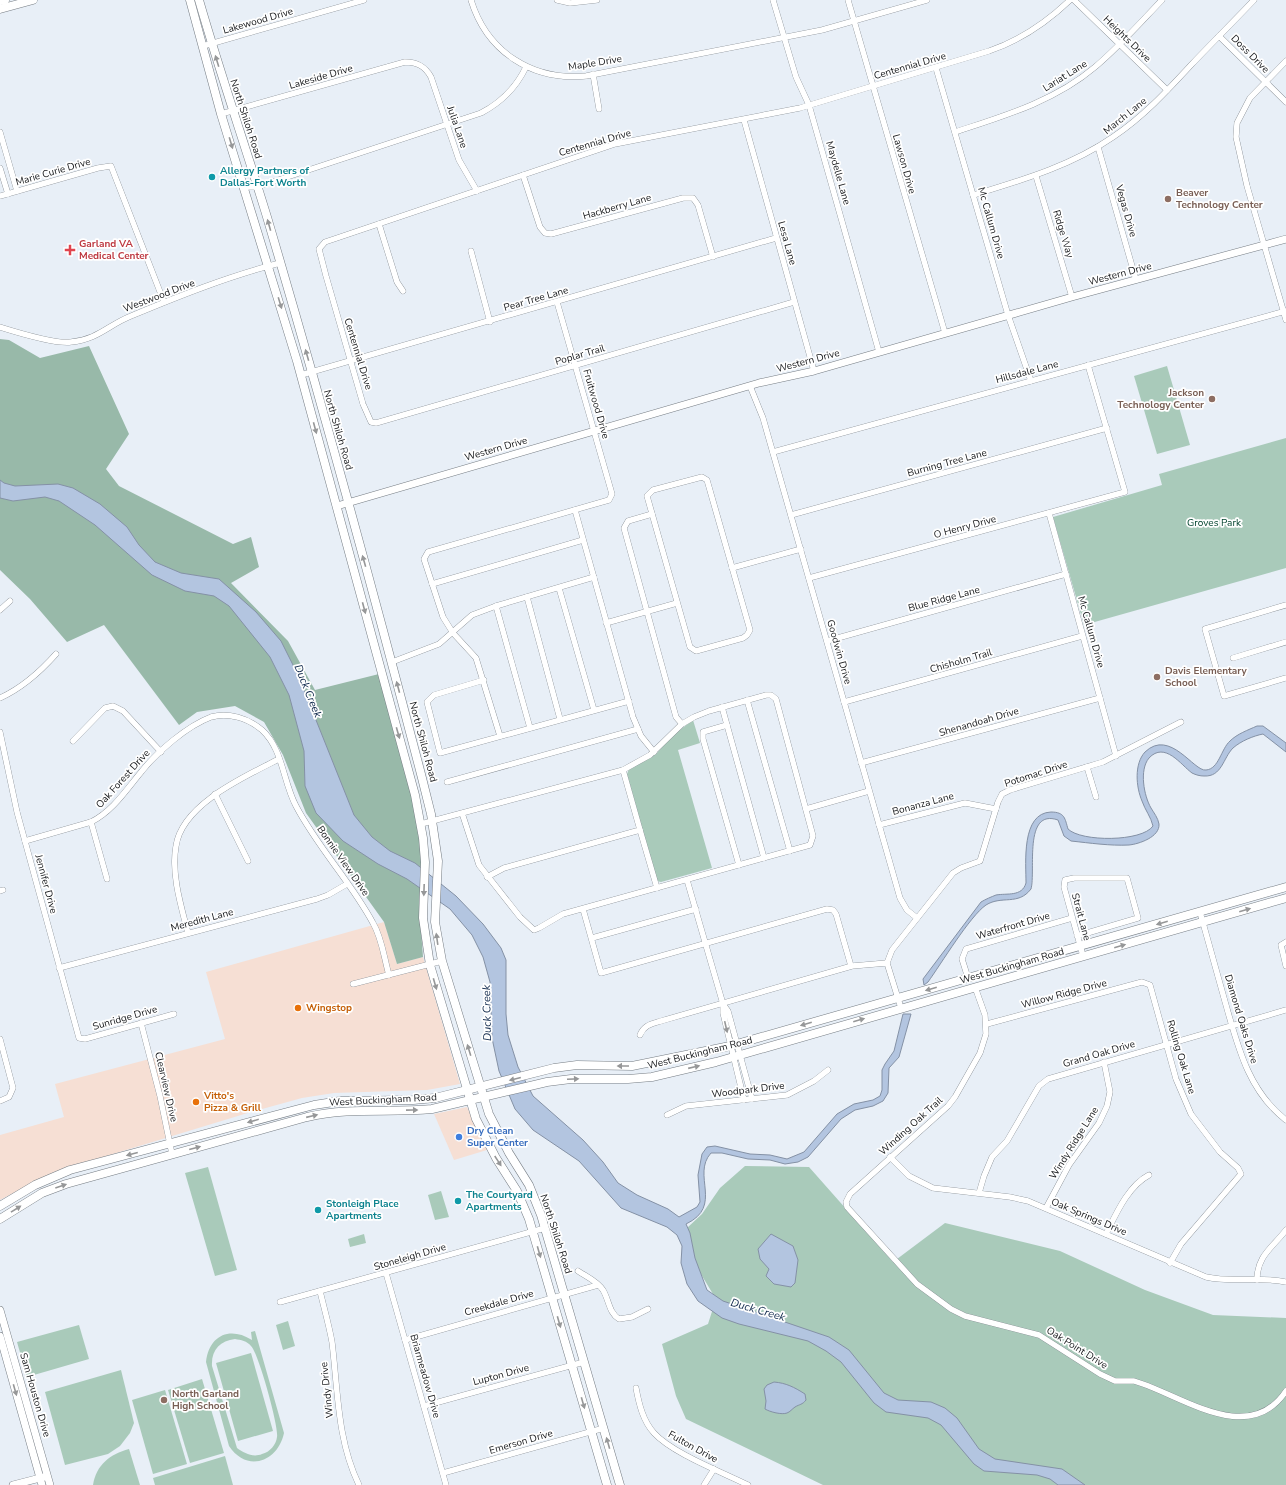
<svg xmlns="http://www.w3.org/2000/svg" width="1286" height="1485" font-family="'Nunito Sans',sans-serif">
	<rect width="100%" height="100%" fill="#e8eff7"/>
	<g fill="#f6dfd4">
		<polygon points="384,922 397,964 423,957 460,1084 427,1090 334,1093 302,1098 251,1112 54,1172 0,1200 0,1135 64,1117 55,1084 225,1039 206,972"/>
		<polygon points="467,1107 487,1150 454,1160 434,1114"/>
	</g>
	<g fill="#a9caba" fill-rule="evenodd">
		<polygon points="1167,366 1190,445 1157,454 1134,376"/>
		<polygon points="1286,438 1286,568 1084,625 1053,517 1162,485 1159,474"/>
		<polygon points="693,720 700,743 678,750 712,868 661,882 657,881 627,774 629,769 656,754 673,735"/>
		<polygon points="745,1166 809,1167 893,1262 945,1223 1060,1251 1145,1290 1213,1315 1286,1318 1286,1485 823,1485 686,1419 676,1396 662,1344 708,1324 716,1299 693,1261 687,1228 702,1214 720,1188"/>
		<polygon points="208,1167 237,1270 215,1276 185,1173"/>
		<polygon points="441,1191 449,1217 435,1220 428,1195"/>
		<polygon points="364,1234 366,1243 350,1247 348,1239"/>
		<polygon points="288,1321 295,1346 283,1350 276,1325"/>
		<polygon points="79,1325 89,1359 27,1377 17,1342"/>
		<path d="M255,1331L284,1433C278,1462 247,1473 229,1446L206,1362C209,1335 230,1326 252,1340L251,1332ZM235,1339C241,1340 247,1341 251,1346C258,1352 279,1427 277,1437C276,1445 270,1452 262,1454C253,1458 244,1453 237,1448L212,1366C211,1350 220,1341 235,1339Z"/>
		<polygon points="251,1353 273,1431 238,1441 216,1363"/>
		<polygon points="121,1370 134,1423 130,1433 120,1446 108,1454 65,1465 45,1392"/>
		<polygon points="202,1379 224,1453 190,1463 168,1390"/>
		<polygon points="165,1390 187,1464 153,1474 132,1400"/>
		<path d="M129,1449L140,1485H93C96,1465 110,1454 129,1449Z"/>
		<polygon points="225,1456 233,1485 155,1485 153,1478"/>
	</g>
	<polygon fill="#98b9a9" points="0,339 9,340 40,358 89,346 129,434 106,469 119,486 233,544 251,537 259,567 231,583 288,641 315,690 379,674 419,825 423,856 419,903 423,957 397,964 384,922 306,813 283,755 264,722 235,706 197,712 179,725 104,625 67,642 30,599 0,570"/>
	<g fill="#b3c5e0" stroke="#8491a5">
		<path d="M0,480L4,483L15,486L58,484L73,488L100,504L127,527L139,545L155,562L181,573L219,579L256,612L281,641L298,675L354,815L372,837L390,851L415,863L456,896L483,924L501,948L506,960V1014L508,1035L518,1067L533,1096L583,1140L603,1162L618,1183L637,1195L668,1209L679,1217L697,1207L700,1202L698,1175L702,1154L707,1147L715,1146L750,1154L770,1155L787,1159L804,1152L837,1114L854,1104L873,1100L880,1096L882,1090V1070L885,1064L894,1051L903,1014H911L899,1057L889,1068L888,1093L883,1101L873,1106L855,1110L841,1119L808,1157L798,1162L785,1164L770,1160L748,1159L722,1153H711C691,1175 724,1206 686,1224L690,1233L695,1258L707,1290L723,1301L829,1337L849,1350L884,1393L898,1400L931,1402L945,1408L957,1418L979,1449L995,1459L1062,1469L1085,1485H1058L1050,1479L1037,1475L984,1471L974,1464L941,1425L928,1418L886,1412L874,1403L841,1362L826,1351L808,1341L739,1324L722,1318L698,1301L687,1284L681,1263L682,1246L677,1235L667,1227L621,1208L579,1161L533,1130L515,1109L499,1071L492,1038L490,982L483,957L472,935L450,909L407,879L378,864L343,841L316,813L305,786L304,751L289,695L270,657L229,606L214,596L185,591L152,575L95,525L59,501L45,497L13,501L0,498Z"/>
		<path d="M1257,726H1263L1286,743V752L1263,734C1253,736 1241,741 1233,748C1223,758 1222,777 1204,776C1200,776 1196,775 1192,773C1181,765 1165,741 1149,758C1139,770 1144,796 1151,808C1154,813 1158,818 1159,824C1160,837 1139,844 1129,845C1110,846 1090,843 1071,841L1064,836L1058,820C1023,808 1036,871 1031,889C1018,906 1002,895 986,905C970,916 941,964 928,982L924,985L923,979L981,902C986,899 991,897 996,895C1007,893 1022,897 1026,883C1026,863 1021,813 1051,812C1065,812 1065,819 1068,829C1081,842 1142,842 1153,826C1151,817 1145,810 1142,801C1136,787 1134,764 1145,752C1170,728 1194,772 1206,770C1219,769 1221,749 1230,741C1237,734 1248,730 1257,726Z"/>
		<polygon points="771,1234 793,1246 798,1260 795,1283 791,1287 774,1284 766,1276 769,1269 760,1259 758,1249"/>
		<path d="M774,1382C786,1383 794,1387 805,1394L806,1400C802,1405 800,1404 795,1407C792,1409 790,1412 787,1413C782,1415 770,1412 765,1409L766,1401L764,1389L767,1385Z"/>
	</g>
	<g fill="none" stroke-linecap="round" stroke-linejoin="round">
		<defs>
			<g id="minor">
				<path d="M471,0C487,52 532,81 586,76L822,30L927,0"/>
				<polyline points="557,0 570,3 597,0"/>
				<polyline points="773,0 796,77 809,105 879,352"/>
				<polyline points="848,0 945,333"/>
				<polyline points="1074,0 1167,90"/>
				<polyline points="1219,36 1286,102"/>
				<polyline points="203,46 364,0"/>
				<polyline points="1286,61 1250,98 1237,123 1236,137 1247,186 1286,320"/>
				<polyline points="936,68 1008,315 1031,381"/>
				<polyline points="593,74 599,109"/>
				<path d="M221,114L405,62C417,62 425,66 431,77L459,160L477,191"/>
				<polyline points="744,120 814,371"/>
				<polyline points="0,132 17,191"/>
				<path d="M955,132C1004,116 1055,101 1095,67C1119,47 1140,23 1162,0"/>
				<polyline points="1098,147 1136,280"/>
				<polyline points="0,168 8,194"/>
				<polyline points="523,175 540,227 545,233 551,234 683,198 693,198 698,205 713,257"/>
				<polyline points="1036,176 1072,297"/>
				<path d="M245,187H257L481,113C502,102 516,88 526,67"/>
				<path d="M973,195C1022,180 1071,166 1113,137C1143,117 1167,91 1191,65C1212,43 1233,22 1254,0"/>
				<polyline points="0,196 98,168 111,166 164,302"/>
				<polyline points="379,224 397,282 403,291"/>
				<polyline points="471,251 490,322"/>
				<path d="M794,302L376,423L371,422L363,404L326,276L319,249L325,242L334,239L615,144L800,108L989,51C1021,40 1046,23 1070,0"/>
				<path d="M0,327C16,332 56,344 71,342C99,339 108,325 131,316C179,296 229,276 280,263"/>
				<polyline points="301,375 776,238"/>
				<polyline points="750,386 763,418 900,898 907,910 917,918"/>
				<polyline points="773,452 1286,311"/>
				<polygon points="702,477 707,480 750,630 747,635 743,638 696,651 690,647 647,496 653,490"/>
				<polyline points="575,510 633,717 641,736 654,752"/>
				<polyline points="1049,513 1116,756"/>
				<polyline points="652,514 628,521 624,528 676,717 682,724"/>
				<polyline points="791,515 1107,428"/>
				<polyline points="732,568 801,549"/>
				<polyline points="809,578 1125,492 1088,365"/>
				<polyline points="432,584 583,540"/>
				<polyline points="559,588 594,710"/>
				<polyline points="527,597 560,719"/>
				<polyline points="1286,605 1205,629 1224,696 1286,678"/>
				<polyline points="496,606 530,728"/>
				<polyline points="0,610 10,601"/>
				<polyline points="606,623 677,603"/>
				<polyline points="827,641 1066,574"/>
				<polyline points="1233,658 1286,642"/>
				<polyline points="392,662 439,644 472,615 496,606 594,577"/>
				<polyline points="484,680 434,695 427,702 440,753 629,701"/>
				<path d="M0,698C22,688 40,672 56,654"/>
				<polyline points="747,700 790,851"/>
				<polyline points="844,702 1082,636"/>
				<polyline points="722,707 764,858"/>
				<polyline points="727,725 703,732 703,739 739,865"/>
				<polyline points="0,732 17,812 79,1038 85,1039 174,1014"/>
				<polyline points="500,736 476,658 453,633 443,617 424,559 428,552 609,500 612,494 557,302"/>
				<polyline points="73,741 105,708 113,706 123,711 161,752"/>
				<polyline points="861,763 1100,698"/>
				<polyline points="1087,767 1096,797"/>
				<polyline points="447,782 638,729"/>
				<polyline points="215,794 248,861"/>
				<polyline points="806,809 869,791"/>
				<polyline points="91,822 107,879"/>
				<polyline points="421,824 623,770 650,755 682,724 694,717 709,711 766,695 771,695 776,699 813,836 810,845 563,914 539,928 534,930 520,917 479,865 462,813"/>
				<polyline points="879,825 965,803 996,809"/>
				<polyline points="640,830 657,888"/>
				<path d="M25,841L91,822C113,811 126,790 142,771C157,752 187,726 211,717C228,712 248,718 262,730C283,749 283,782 296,806C318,848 351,882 373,923C382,938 384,958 389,975"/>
				<polyline points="487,877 504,868 640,830 623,770"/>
				<polyline points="687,880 723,1004"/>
				<polyline points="0,891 3,890"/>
				<polyline points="583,909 601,973 827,909 833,910 836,914 851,966"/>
				<path d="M1200,912C1208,941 1216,969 1224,998C1237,1043 1247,1090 1286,1120"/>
				<path d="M188,933C181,906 171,874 176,846C182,804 246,776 279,759"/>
				<polyline points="1077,936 1138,918 1127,878 1074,878 1065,880 1064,887 1083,956"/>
				<polyline points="592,938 696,909"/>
				<polyline points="1286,942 1281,945 1286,966"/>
				<polyline points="59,968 317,899 328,895 347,884"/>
				<polyline points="968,978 962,959 966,949 1072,918"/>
				<polyline points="353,984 442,961"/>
				<path d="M975,987L985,1015L986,1034L980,1053L955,1097L948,1106L850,1194L846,1202L847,1207L917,1284L951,1309L965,1316L1039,1335L1100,1374L1115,1381H1134L1143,1384C1186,1399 1250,1445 1286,1391"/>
				<polyline points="901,1008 887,963 892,950 953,873 961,868 980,861 998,802 1002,794 1010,790 1103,762 1181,722"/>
				<polyline points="141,1023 160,1096 172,1154"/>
				<polyline points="987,1024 1142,982 1150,985 1176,1079 1191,1114 1220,1152 1238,1168 1241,1174 1181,1244 1170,1263"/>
				<path d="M640,1035C644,1025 651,1024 661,1021L852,966L887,963"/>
				<polyline points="0,1039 13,1088 9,1097 0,1101"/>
				<polyline points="744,1100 723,1013 723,1004 728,1011 752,1099"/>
				<polyline points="667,1115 686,1106 787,1095 814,1081 828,1070"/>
				<path d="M890,1157L909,1176L933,1188L1010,1197L1028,1201L1206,1277C1233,1283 1260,1276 1286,1282"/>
				<polyline points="979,1193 984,1176 992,1157 1007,1141 1039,1086 1048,1079 1286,1010"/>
				<polyline points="1046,1208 1069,1165 1099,1123 1107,1106 1110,1092 1104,1062"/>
				<path d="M1106,1234C1116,1214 1128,1186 1149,1175"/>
				<path d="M578,1271C587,1277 597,1281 603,1290C609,1300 609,1313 619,1319L632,1317L648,1309"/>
				<polyline points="386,1273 446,1485"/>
				<path d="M1257,1280C1257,1256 1272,1248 1286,1230"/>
				<path d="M320,1291C324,1308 329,1325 332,1342C338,1390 337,1440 359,1485"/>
				<polyline points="280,1302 545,1228"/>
				<polyline points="405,1340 598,1285"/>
				<path d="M636,1388C639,1404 643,1421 654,1433C672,1453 722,1472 748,1485"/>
				<polyline points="424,1406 584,1362"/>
				<polyline points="443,1473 604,1428"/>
				<polyline points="704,1485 714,1469"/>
			</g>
			<g id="tertiary">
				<polyline points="337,506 759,383 814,371 1072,297 1286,239"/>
				<polyline points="0,1310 50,1485"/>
				<polyline points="0,1336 42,1485"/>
				<polyline points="13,1485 44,1477"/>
			</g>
			<g id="secondary">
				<polyline points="190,0 221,114 297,361 415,795 423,838 425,862 423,918 430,965 476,1119 496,1158 517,1191 529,1219 607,1485"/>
				<path d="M199,0C220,73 245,145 267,217C322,403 373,590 422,778L431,814L438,861L435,922L442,961L489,1114L509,1153L529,1185L541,1215L620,1485"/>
				<polyline points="0,1 5,0"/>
				<polyline points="0,9 33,0"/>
				<polyline points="0,1206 35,1185 70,1170 314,1105 340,1101 413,1100 435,1098 554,1068 577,1065 632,1066 730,1046 1286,887"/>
				<path d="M0,1219L42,1193L66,1184L307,1117C351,1107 388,1113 432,1109L547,1082L571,1079H628L652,1077L716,1062L1286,898"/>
			</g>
		</defs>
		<use href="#minor" stroke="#757c83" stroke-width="6"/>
		<use href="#tertiary" stroke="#757c83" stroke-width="8"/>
		<use href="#secondary" stroke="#757c83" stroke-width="9"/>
		<use href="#minor" stroke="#fff" stroke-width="5.5"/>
		<use href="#tertiary" stroke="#fff" stroke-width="7"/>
		<use href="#secondary" stroke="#fff" stroke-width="8"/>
	</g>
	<defs><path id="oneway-solid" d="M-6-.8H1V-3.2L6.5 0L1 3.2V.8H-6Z"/></defs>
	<g fill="#969798">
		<use href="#oneway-solid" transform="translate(217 61) rotate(-107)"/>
		<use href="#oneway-solid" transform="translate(231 143) rotate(73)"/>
		<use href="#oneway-solid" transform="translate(269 225) rotate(-106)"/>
		<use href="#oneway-solid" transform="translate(280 303) rotate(73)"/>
		<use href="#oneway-solid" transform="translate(307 355) rotate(-106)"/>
		<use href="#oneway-solid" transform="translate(315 428) rotate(75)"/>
		<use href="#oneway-solid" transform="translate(364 561) rotate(-106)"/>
		<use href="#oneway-solid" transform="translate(364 608) rotate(75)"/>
		<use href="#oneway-solid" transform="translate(398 687) rotate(-105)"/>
		<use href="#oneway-solid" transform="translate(398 733) rotate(74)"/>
		<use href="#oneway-solid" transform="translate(424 890) rotate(92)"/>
		<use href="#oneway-solid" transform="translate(1245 910) rotate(-16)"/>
		<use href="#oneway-solid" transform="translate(1162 923) rotate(164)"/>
		<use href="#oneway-solid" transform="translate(437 939) rotate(-98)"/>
		<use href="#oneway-solid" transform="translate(1120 946) rotate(-16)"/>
		<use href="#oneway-solid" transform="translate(435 984) rotate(74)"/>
		<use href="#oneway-solid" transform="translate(931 989) rotate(164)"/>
		<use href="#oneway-solid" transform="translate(859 1020) rotate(-16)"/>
		<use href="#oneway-solid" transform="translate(806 1024) rotate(164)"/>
		<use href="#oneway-solid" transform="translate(726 1027) rotate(77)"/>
		<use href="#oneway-solid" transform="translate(469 1050) rotate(-107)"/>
		<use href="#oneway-solid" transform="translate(623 1066) rotate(-180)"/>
		<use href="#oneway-solid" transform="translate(694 1067) rotate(-13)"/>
		<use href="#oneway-solid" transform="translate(515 1079) rotate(166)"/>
		<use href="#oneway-solid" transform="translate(573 1079) rotate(-3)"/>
		<use href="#oneway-solid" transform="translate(412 1110) rotate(-1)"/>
		<use href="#oneway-solid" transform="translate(312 1116) rotate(-13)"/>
		<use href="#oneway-solid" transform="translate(253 1121) rotate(164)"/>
		<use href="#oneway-solid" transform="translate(195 1148) rotate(-15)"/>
		<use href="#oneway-solid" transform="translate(132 1154) rotate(165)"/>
		<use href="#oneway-solid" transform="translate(498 1161) rotate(57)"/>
		<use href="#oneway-solid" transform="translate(61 1186) rotate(-19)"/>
		<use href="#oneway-solid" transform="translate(16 1209) rotate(-32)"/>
		<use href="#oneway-solid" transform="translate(539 1252) rotate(74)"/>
		<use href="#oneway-solid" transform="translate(559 1322) rotate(74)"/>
		<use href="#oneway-solid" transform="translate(15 1390) rotate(74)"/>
		<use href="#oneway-solid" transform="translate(583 1403) rotate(74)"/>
		<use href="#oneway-solid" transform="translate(608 1443) rotate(-106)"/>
	</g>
	<g fill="#0f9aa8" stroke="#fff" stroke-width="1.5">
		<circle cx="212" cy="177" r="4"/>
		<circle cx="458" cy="1201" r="4"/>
		<circle cx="318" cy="1210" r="4"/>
	</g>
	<g fill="#8d6e63" stroke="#fff" stroke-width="1.5">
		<circle cx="1168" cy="199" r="4"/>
		<circle cx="1212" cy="399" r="4"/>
		<circle cx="1157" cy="677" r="4"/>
		<circle cx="164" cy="1400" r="4"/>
	</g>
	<path fill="#e0444e" stroke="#fff" stroke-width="1.5" d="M68 244h4v4h4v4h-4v4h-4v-4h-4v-4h4z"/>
	<g fill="#e8710a" stroke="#fff" stroke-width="1.5">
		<circle cx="298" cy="1008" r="4"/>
		<circle cx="196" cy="1102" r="4"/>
	</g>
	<circle fill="#3f7fe0" stroke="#fff" stroke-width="1.5" cx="459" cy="1137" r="4"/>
	<g text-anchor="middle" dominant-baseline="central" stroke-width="3.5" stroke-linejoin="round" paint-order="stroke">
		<g font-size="10" fill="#16181b" stroke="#fff">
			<text transform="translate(258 21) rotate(-16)">Lakewood Drive</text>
			<text transform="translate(1127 39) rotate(44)">Heights Drive</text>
			<text transform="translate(1250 54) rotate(45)">Doss Drive</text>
			<text transform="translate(595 63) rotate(-9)">Maple Drive</text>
			<text transform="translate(910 66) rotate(-16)">Centennial Drive</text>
			<text transform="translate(1065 76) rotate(-32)">Lariat Lane</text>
			<text transform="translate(321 77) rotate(-16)">Lakeside Drive</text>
			<text transform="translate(1125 116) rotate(-39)">March Lane</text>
			<text transform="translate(246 119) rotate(72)">North Shiloh Road</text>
			<text transform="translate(457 127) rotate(71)">Julia Lane</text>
			<text transform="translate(595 143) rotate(-16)">Centennial Drive</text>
			<text transform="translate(904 164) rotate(74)">Lawson Drive</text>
			<text transform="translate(53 172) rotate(-16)">Marie Curie Drive</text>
			<text transform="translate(838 173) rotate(74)">Maydelle Lane</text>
			<text transform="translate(617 207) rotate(-16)">Hackberry Lane</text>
			<text transform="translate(1126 211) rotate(74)">Vegas Drive</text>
			<text transform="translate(991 223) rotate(74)">Mc Callum Drive</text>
			<text transform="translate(1063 234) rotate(73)">Ridge Way</text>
			<text transform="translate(787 243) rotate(74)">Lesa Lane</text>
			<text transform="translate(1120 274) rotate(-15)">Western Drive</text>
			<text transform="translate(159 296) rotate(-21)">Westwood Drive</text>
			<text transform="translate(536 299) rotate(-16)">Pear Tree Lane</text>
			<text transform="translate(358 354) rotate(73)">Centennial Drive</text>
			<text transform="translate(580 355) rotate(-16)">Poplar Trail</text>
			<text transform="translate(808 361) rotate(-15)">Western Drive</text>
			<text transform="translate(1027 372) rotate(-15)">Hillsdale Lane</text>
			<text transform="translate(596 404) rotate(74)">Fruitwood Drive</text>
			<text transform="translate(338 430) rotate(74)">North Shiloh Road</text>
			<text transform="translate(496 449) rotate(-16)">Western Drive</text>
			<text transform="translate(947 463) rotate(-15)">Burning Tree Lane</text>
			<text transform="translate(965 527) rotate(-15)">O Henry Drive</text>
			<text transform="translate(944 599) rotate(-15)">Blue Ridge Lane</text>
			<text transform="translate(1091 632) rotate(74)">Mc Callum Drive</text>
			<text transform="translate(839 652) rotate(74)">Goodwin Drive</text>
			<text transform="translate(961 661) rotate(-16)">Chisholm Trail</text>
			<text transform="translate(979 722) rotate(-16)">Shenandoah Drive</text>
			<text transform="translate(423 742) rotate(75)">North Shiloh Road</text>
			<text transform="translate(1036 774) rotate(-18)">Potomac Drive</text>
			<text transform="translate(123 779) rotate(-48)">Oak Forest Drive</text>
			<text transform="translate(923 804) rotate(-15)">Bonanza Lane</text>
			<text transform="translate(343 861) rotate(55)">Bonnie View Drive</text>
			<text transform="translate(46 884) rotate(75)">Jennifer Drive</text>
			<text transform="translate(1081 917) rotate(75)">Strait Lane</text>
			<text transform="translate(202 920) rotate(-15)">Meredith Lane</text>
			<text transform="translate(1013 926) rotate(-16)">Waterfront Drive</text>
			<text transform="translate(1012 966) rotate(-16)">West Buckingham Road</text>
			<text transform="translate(1064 994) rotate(-15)">Willow Ridge Drive</text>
			<text transform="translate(125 1018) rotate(-16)">Sunridge Drive</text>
			<text transform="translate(1241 1019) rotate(73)">Diamond Oaks Drive</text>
			<text transform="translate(700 1053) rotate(-14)">West Buckingham Road</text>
			<text transform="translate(1099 1054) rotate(-16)">Grand Oak Drive</text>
			<text transform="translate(1181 1057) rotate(73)">Rolling Oak Lane</text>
			<text transform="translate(166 1087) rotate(77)">Clearview Drive</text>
			<text transform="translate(748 1090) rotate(-7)">Woodpark Drive</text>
			<text transform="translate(383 1100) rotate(-3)">West Buckingham Road</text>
			<text transform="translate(911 1126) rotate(-42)">Winding Oak Trail</text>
			<text transform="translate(1074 1143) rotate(-58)">Windy Ridge Lane</text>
			<text transform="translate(1089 1217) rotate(23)">Oak Springs Drive</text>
			<text transform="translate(556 1234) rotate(72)">North Shiloh Road</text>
			<text transform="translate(410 1257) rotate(-16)">Stoneleigh Drive</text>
			<text transform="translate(499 1303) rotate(-16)">Creekdale Drive</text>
			<text transform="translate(1077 1348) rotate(32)">Oak Point Drive</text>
			<text transform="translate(501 1375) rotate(-15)">Lupton Drive</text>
			<text transform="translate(425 1376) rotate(74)">Briarmeadow Drive</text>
			<text transform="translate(327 1390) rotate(-96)">Windy Drive</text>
			<text transform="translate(35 1395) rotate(74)">Sam Houston Drive</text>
			<text transform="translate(521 1442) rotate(-16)">Emerson Drive</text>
			<text transform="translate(693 1447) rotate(29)">Fulton Drive</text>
		</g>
		<g font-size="10" font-weight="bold" fill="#0d838f" stroke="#fff" text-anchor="start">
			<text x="220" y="171">Allergy Partners of<tspan x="220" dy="12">Dallas-Fort Worth</tspan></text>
			<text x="466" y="1195">The Courtyard<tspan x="466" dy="12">Apartments</tspan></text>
			<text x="326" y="1204">Stonleigh Place<tspan x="326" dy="12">Apartments</tspan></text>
		</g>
		<g font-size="10" font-weight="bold" fill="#785e54" stroke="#fff" text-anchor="start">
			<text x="1176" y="193">Beaver<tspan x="1176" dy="12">Technology Center</tspan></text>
			<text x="1204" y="393" text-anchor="end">Jackson<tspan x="1204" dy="12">Technology Center</tspan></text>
			<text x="1165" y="671">Davis Elementary<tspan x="1165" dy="12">School</tspan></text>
			<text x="172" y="1394">North Garland<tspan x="172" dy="12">High School</tspan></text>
		</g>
		<g font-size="10" font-weight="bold" fill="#be3a42" stroke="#fff" text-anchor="start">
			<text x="79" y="244">Garland VA<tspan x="79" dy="12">Medical Center</tspan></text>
		</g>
		<g font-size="10" fill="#00432d" stroke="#fff">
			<text x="1214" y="523">Groves Park</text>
		</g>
		<g font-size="10" font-weight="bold" fill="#c56008" stroke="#fff" text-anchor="start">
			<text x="306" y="1008">Wingstop</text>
			<text x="204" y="1096">Vitto's<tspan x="204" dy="12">Pizza &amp; Grill</tspan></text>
		</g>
		<g font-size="10" font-weight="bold" fill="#366cbe" stroke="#fff" text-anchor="start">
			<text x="467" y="1131">Dry Clean<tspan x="467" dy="12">Super Center</tspan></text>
		</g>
		<g font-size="11" font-style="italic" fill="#112a4d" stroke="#fff">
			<text transform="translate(308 691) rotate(68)">Duck Creek</text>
			<text transform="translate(487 1013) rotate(-91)">Duck Creek</text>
			<text transform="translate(758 1310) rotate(16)">Duck Creek</text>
		</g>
	</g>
</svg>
